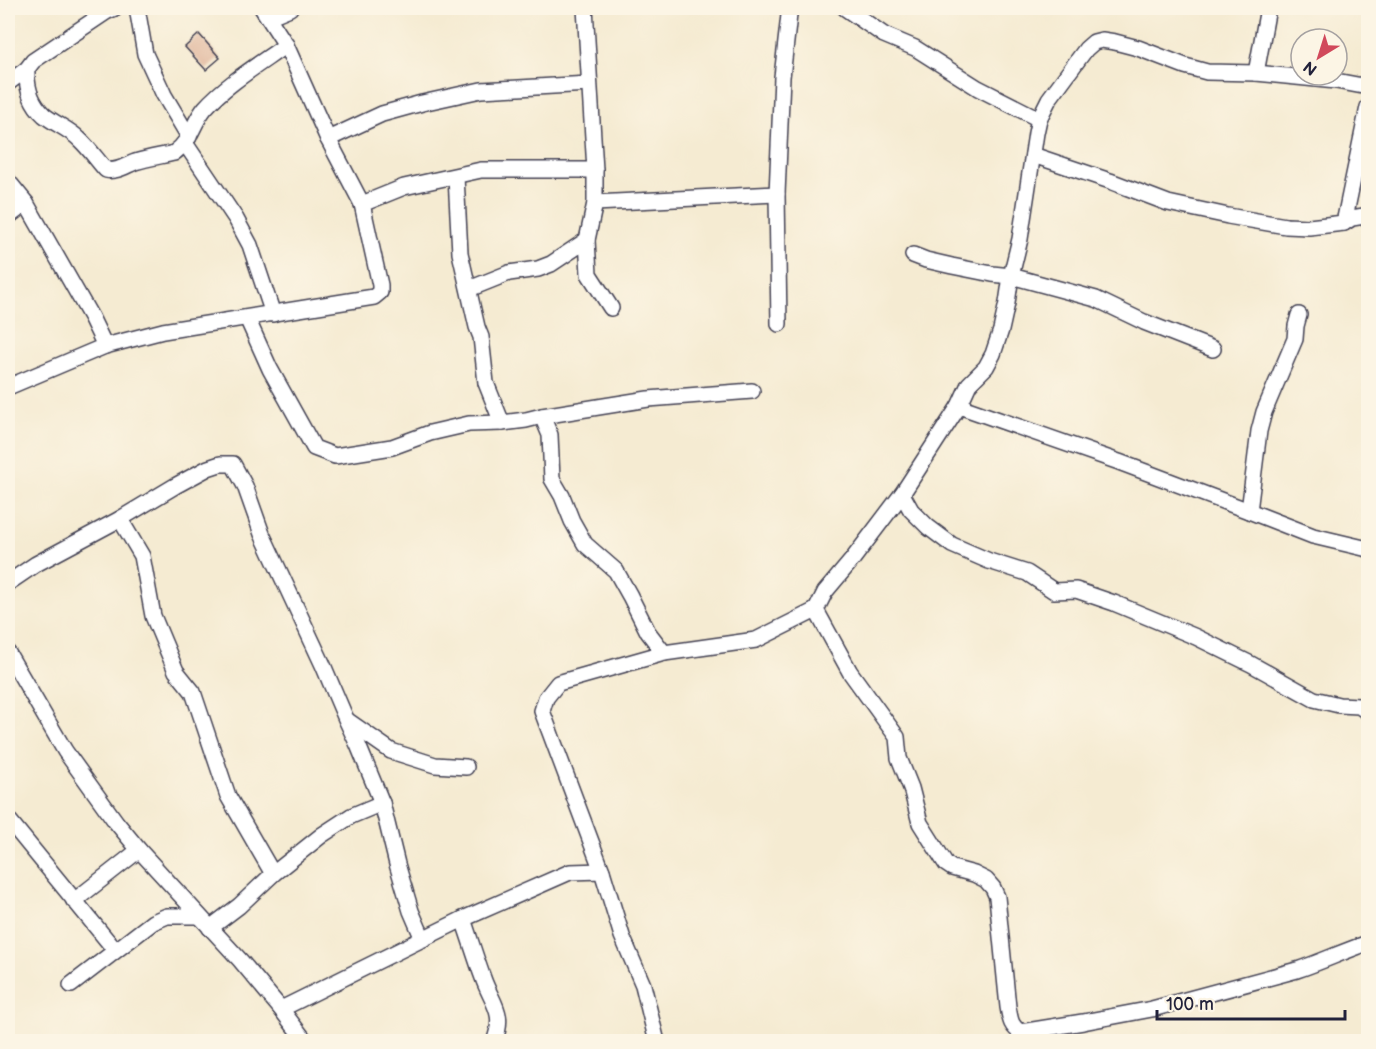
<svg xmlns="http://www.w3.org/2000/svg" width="1376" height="1049" font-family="'Balsamiq Sans',sans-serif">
	<rect width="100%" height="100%" fill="#fcf5e5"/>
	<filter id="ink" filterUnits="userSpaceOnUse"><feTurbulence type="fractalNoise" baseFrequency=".0167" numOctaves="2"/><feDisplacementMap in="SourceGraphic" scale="12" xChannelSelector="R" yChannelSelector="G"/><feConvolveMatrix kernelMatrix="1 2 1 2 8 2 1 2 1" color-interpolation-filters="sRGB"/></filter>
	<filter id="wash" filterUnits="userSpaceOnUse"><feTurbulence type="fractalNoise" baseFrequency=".008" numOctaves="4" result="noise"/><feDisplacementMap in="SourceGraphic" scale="24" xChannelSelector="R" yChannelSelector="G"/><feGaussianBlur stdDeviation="1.35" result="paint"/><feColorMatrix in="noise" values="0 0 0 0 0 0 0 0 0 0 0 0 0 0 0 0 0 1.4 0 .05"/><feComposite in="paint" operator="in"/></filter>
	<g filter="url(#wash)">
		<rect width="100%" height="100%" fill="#f5ebd2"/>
		<g id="blocks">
			<polygon fill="#dfb399" points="199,34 220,58 206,70 185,47"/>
		</g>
	</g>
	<g filter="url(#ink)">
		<use href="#blocks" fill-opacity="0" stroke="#424052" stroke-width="1.5"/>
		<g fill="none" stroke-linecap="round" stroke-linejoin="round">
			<defs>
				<g id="minor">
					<polyline points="137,8 145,54 164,95 189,137"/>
					<polyline points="585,8 595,170 595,203 587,240 589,274 611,308"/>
					<polyline points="845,8 884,35 915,48 978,88 1039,119"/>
					<polyline points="268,17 290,8"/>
					<path d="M27,69C26,86 31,103 44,115C55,124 69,129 79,139C89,148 97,160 106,170C117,172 125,166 135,162C147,158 161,156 174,153C192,140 192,124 205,108C225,85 261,63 286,45"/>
					<polyline points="1256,73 1268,8"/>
					<polyline points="8,83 27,69 33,61 106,12 115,8"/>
					<path d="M1368,87L1336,81L1256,73L1207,72L1185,66L1138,48L1115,42L1102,40L1094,42L1086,49L1049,99L1039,119L1036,133L1020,239L1011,276L1007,303L1001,330L993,354L986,367L969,384L959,406L902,494L852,560L825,592L816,610L850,672L897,737L899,758L911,788L920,823L939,853L946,864L952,868L974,874L986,880L993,888L997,897L1008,1007C1010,1017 1010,1027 1021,1032L1083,1022L1152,1009L1297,970C1321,962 1344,951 1368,943"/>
					<polyline points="328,139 382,114 422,103 481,90 589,84"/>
					<polyline points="185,143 236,219 250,245 273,314"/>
					<polyline points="1033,155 1110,181 1168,203 1228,216 1286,226 1309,227 1344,223 1352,218 1364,216 1368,217"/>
					<polyline points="456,177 460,253 477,327 481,337 486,383 502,423"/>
					<polyline points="8,181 26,203 91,317 105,346"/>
					<polyline points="595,203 777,194"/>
					<polyline points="362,204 404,187 481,170 595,170"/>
					<polyline points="8,217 26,203"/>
					<polyline points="1344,223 1368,107"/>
					<polyline points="913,255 926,260 952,266 992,274 1011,276 1096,299 1144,322 1213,349"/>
					<polyline points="469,289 509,273 538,269 551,264 587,240"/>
					<polyline points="247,318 270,369 314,448 335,456 392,447 430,433 469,424 502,423 526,420 542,416 648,399 752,391"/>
					<polyline points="779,324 777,194 782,77 789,15 787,8"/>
					<polyline points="8,387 105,346 163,331 374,297 380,292 380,285 362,204 328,139 286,45 262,8"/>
					<polyline points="959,406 1119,462 1249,511 1313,536 1368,549"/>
					<polyline points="542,416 550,435 552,479 562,496 572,521 585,544 616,571 630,596 648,632 664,653"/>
					<polyline points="902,494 911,510 928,527 952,545 989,561 1027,573 1054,591 1076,590 1114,603 1196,637 1251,664 1314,699 1339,705 1359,706 1368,712"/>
					<polyline points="1249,511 1259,431 1264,412 1295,339 1296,326 1299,315"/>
					<polyline points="120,519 142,556 153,616 176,671 193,692 228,796 273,874"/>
					<polyline points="8,583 36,564 120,519 175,486 208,468 220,464 233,464 245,486 262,534 323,665 346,719 358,745 382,803 397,864 411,911 423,939"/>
					<polyline points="8,653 65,751 116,822 139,850 240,960 281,1009 306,1042"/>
					<polyline points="348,721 391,751 435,765 466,767"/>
					<polyline points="8,819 115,950"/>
					<polyline points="74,901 139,850"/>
					<path d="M463,919C470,939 476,959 483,978C492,1004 506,1012 494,1042"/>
					<polyline points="210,928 239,906 273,874 322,835 351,816 382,803"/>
					<polyline points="71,985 153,922 167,916 199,916"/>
					<polyline points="281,1009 463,919 570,872 602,871"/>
					<polyline points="657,1042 643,985 622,936 602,871 542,711 546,698 558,683 664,653 756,640 816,610"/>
				</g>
			</defs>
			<use href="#minor" stroke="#424052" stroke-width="18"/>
			<use href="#minor" stroke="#fff" stroke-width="15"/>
		</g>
	</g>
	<rect width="1376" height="1049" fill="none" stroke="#fcf5e5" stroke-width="30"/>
	<g transform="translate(1319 57) rotate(218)"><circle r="28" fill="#fcf5e5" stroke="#a5a1a1" stroke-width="1.5"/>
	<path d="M0-4.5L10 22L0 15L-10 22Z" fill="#d1495b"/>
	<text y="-9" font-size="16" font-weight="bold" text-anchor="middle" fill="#22223b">N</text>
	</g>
	<path d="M1157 1010v9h188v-9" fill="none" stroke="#22223b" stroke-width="3"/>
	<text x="1166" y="1010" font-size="18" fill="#22223b" stroke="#fcf5e5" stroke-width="4.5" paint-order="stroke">100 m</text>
</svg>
